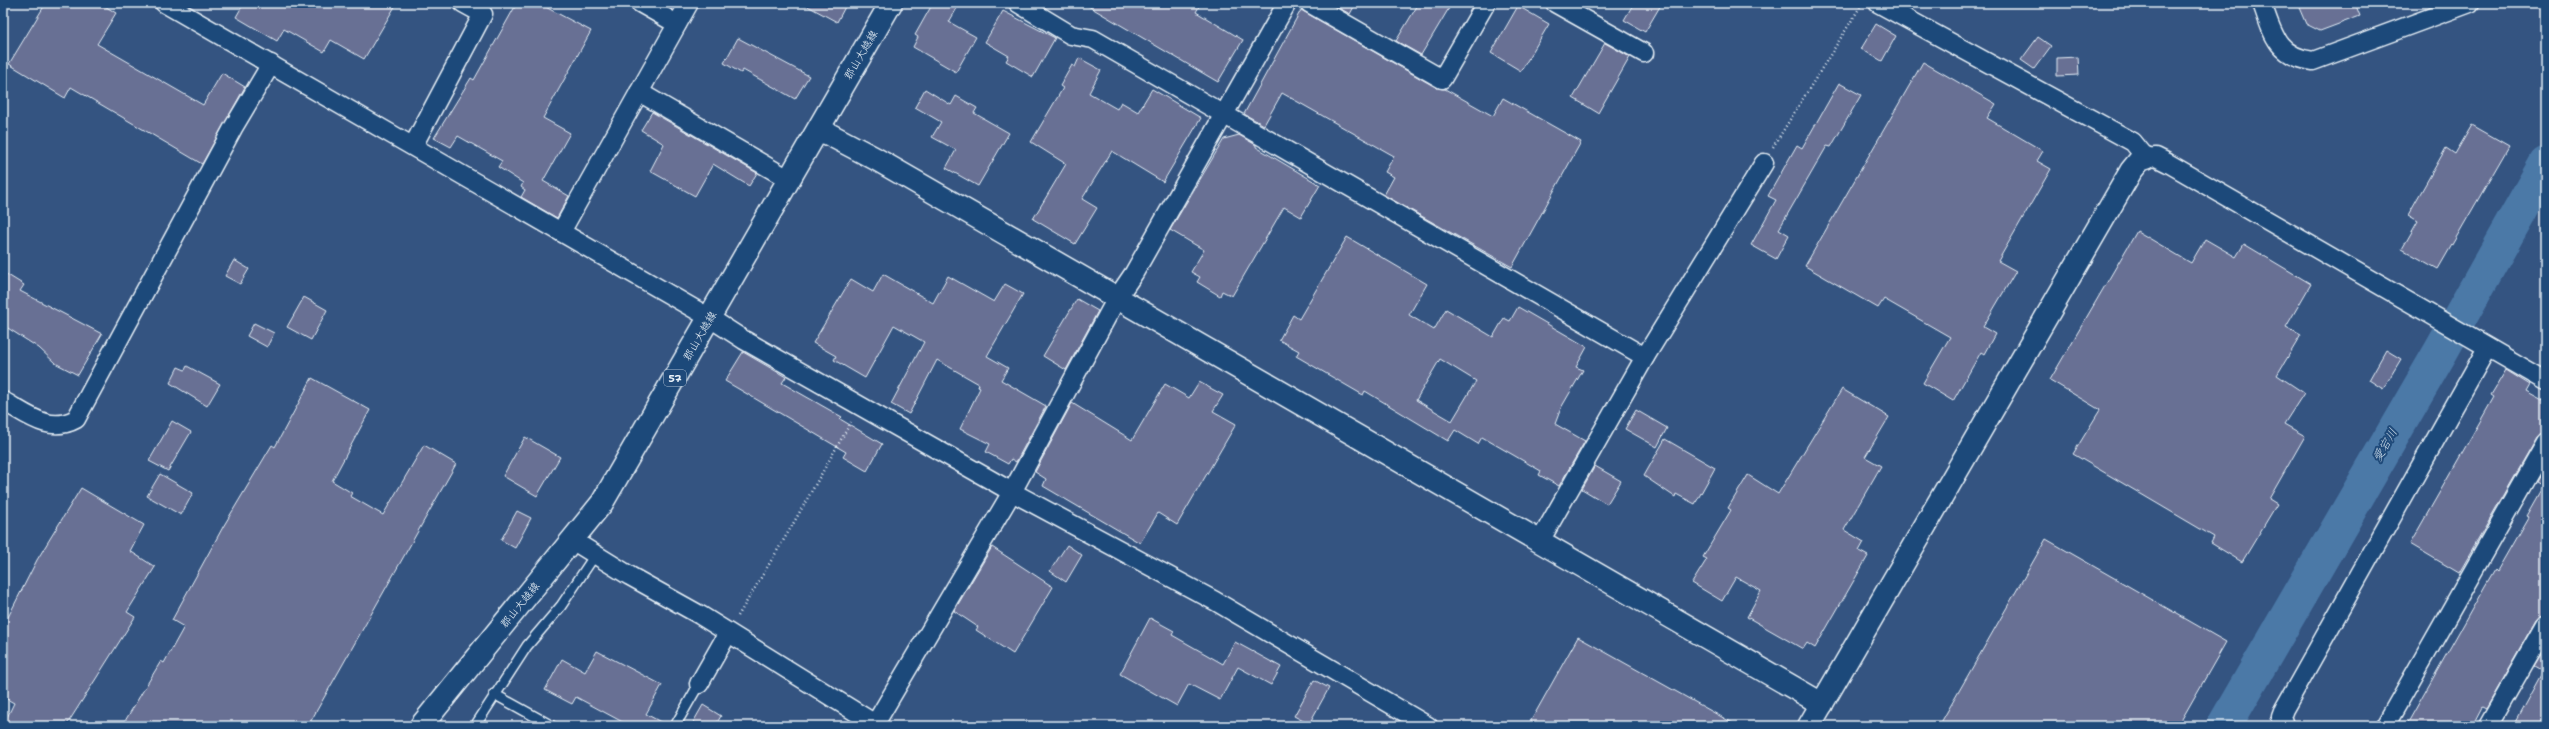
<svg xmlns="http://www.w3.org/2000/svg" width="2549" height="729" font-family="'Shantell Sans','Klee One',sans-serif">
	<rect width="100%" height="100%" fill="#345481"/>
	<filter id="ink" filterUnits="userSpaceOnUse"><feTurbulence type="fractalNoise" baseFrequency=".025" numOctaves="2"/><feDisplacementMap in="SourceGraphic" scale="8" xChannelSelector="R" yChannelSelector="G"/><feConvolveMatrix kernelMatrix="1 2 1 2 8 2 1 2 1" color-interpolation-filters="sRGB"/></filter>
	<g filter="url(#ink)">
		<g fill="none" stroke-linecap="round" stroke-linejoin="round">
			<polyline stroke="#4b79a7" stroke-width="35" points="2224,726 2441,351 2546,164"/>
		</g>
		<g fill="#676f94" stroke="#e8f1f8" fill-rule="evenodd">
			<polygon points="46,3 100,3 116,13 97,44 203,105 222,73 245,87 202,164 71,87 65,98 9,64"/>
			<polygon points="244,3 397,3 364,59 331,40 324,52 284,29 277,41 236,17"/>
			<polygon points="517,3 538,3 591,31 543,118 570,133 543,181 569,196 557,218 521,197 525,190 521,187 523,183 498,167 502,161 458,136 451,147 434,138 471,78 474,80"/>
			<polygon points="802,3 847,3 837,22"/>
			<polygon points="933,3 960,3 949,22 976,37 956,72 913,47 918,37 915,35"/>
			<polygon points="1083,3 1201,3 1196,12 1243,40 1218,82"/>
			<polygon points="1330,3 1356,3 1350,14"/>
			<polygon points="1419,3 1452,3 1421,55 1396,41"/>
			<polygon points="1634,3 1662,3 1645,32 1624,20"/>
			<polygon points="2297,3 2355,3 2360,16 2320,31 2306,24"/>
			<polygon points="1518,6 1549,24 1521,71 1491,53"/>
			<polygon points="1301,10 1437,88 1445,89 1493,116 1503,98 1581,142 1512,267 1384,195 1394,177 1385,172 1394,156 1282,93 1264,125 1244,114"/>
			<polygon points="1003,11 1055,38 1033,77 1006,61 1009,56 985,42"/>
			<polygon points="1876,24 1896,36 1882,61 1861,49"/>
			<polygon points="2038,37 2051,46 2034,69 2021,60"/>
			<polygon points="738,38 809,76 795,99 743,70 741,73 724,63"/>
			<polygon points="1605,43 1630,57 1598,113 1573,98"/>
			<polygon points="2078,57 2079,75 2057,76 2057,58"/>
			<polygon points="1079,58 1101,70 1089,93 1117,109 1121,102 1138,112 1152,89 1201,118 1163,182 1112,151 1082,199 1097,208 1075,244 1033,219 1066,164 1031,142 1063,88 1060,86 1072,65 1075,67"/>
			<polygon points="1923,62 1996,104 1987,118 2043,151 2037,161 2051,169 1998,261 2016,271 1983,327 1995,334 1984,354 1981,352 1953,401 1923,383 1950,337 1884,299 1878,308 1805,266"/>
			<polygon points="1839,83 1861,95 1831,147 1827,146 1779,229 1789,235 1776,259 1751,245 1776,200 1768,196 1797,145 1802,148"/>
			<polygon points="925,89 951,105 956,96 977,108 974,113 1009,133 978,186 946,168 956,150 932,137 941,122 915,107"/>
			<polygon points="652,112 757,173 749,186 713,164 695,196 650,171 664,144 641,130"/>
			<polygon points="2472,125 2509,146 2438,269 2402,249 2418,221 2408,215 2446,148 2455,154"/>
			<polygon points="1239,135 1256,145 1256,147 1320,185 1301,217 1284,207 1232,296 1222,291 1220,296 1197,282 1200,277 1191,272 1204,250 1170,230 1224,139"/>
			<polygon points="2137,231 2191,263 2205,239 2236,257 2244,244 2311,284 2286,327 2301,335 2277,375 2304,393 2284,424 2305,436 2269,499 2277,504 2242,562 2211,543 2214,537 2073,454 2100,410 2050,380"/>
			<path d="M1347,237L1427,284L1409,315L1434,330L1446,309L1493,337L1504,318L1510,321L1518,307L1587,347L1576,367L1583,370L1561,408L1555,424L1585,441L1559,486L1539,475L1541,471L1482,437L1478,444L1455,430L1448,441L1365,391L1363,395L1296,356L1299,351L1279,340L1293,315L1299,319ZM1440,359L1476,381L1452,421L1416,400Z"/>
			<polygon points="234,260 249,269 240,284 225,276"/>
			<polygon points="3,272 24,285 20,291 102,334 78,375 55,363 39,348 3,325"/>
			<polygon points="883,274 933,303 948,276 994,302 1005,284 1023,294 987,356 1008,368 1001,380 1046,406 1016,462 1011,459 1008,464 986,452 990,444 960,429 980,388 978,387 979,384 937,360 909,414 891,404 924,342 894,325 865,378 834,360 836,356 813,343 851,279 873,292"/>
			<polygon points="304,297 327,310 311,340 287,327"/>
			<polygon points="1077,299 1098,311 1066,370 1043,356"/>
			<polygon points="254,323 274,333 267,347 247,336"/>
			<polygon points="2386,350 2401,359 2383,389 2369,380"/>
			<polygon points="743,352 786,377 782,383 842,417 840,419 882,444 867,471 843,457 846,452 725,381"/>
			<polygon points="187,366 220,384 207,406 170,383 178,367 185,370"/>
			<polygon points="2506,370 2530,385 2526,392 2546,403 2546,433 2537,438 2459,573 2410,544 2494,397 2491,395"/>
			<polygon points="312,378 370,410 332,481 352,493 350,496 383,515 424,445 456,464 308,726 122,726 161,661 164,663 184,627 172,620 223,527 272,445 275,447"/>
			<polygon points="1199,382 1223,395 1213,411 1236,424 1177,525 1158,513 1140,543 1043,486 1046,479 1035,472 1072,403 1132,440 1165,384 1189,398"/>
			<polygon points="1842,389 1889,417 1865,457 1881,466 1844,530 1864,542 1859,551 1868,556 1815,648 1807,643 1803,649 1747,617 1761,591 1736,577 1722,601 1692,583 1707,559 1703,557 1731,510 1728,508 1748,475 1778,494"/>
			<polygon points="1636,410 1667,428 1657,447 1625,429"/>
			<polygon points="172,421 191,432 168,471 149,461"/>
			<polygon points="525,437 560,457 537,496 503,476"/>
			<polygon points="1665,439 1715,468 1695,504 1676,494 1675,497 1644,476"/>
			<polygon points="2546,464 2546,615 2537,620 2486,709 2482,707 2472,726 2406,726 2485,586 2495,569 2497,571 2528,517 2526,516 2543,486 2536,482"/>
			<polygon points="1595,466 1621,481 1607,504 1582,489"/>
			<polygon points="160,474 193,493 181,515 147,496"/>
			<polygon points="81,488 144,525 130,551 155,567 127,612 135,617 66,726 3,726 14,703 3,697 3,627 37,560"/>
			<polygon points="517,511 531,518 515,548 501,540"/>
			<polygon points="2046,539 2226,642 2178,726 1939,726"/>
			<polygon points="1067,545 1082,555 1066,582 1050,571"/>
			<polygon points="992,547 1053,587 1013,654 976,630 978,627 954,611"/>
			<polygon points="1150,618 1174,631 1172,635 1223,664 1235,642 1281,667 1271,685 1238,667 1220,700 1189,684 1177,706 1120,674"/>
			<polygon points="1578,637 1738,726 1528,726"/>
			<polygon points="2546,646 2546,713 2538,726 2513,726 2543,671 2534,666"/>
			<polygon points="597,651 662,685 646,714 668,726 630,726 576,697 572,704 545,690 562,659 585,672"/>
			<polygon points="1314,680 1329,688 1309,724 1294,716"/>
			<polygon points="703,705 721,716 715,726 691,726"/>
		</g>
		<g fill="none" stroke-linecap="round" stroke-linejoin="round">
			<defs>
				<g id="lane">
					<polyline points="494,694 552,726"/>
					<polyline points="475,726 527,646 561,606 595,555"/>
					<polyline points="675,726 699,684"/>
				</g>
				<g id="street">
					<polyline points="164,3 710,318 744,340 1012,492 1215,601 1428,726"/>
					<polyline points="640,3 677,24"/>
					<polyline points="1018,3 1071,35 1093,39 1645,357"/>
					<polyline points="1309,3 1442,79 1486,3"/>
					<polyline points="1555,3 1644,53"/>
					<polyline points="1878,3 2133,142 2146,158 2156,157 2168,163 2546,381"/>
					<path d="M2262,3C2272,32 2277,57 2313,61L2470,3"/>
					<polyline points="639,92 790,180"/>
					<polyline points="413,146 483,14 463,3"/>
					<polyline points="561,232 689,3"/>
					<path d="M3,401C27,414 49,434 76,419L233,128L271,64"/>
					<polyline points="572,540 630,576 700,615 875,724"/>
					<polyline points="1540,541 1645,357 1764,163"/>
					<polyline points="699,684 728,633"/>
					<polyline points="879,726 875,724 1012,492 1117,298 1134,273 1287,3"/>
					<polyline points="2284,726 2281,717 2284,709 2487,348"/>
					<polyline points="2385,726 2546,443"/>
					<polyline points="2488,726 2546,625"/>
				</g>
				<g id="secondary">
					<polyline points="819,129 876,159 1822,704"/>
					<polyline points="1809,726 2131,171 2140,160 2146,158"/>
				</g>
				<polyline id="primary" points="421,726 602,503 891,3"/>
			</defs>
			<use href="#lane" stroke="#e8f1f8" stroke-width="12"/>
			<use href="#street" stroke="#e8f1f8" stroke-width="21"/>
			<use href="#secondary" stroke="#e8f1f8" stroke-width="25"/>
			<use href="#primary" stroke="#e8f1f8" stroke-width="25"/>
			<g stroke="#e8f1f8" stroke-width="2.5" stroke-dasharray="1 3" stroke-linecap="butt">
				<polyline points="1773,147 1860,7"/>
				<polyline points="738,616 789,531 851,422"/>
			</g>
			<use href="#lane" stroke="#1f4a7a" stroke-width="9"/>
			<use href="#street" stroke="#1f4a7a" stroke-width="18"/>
			<use href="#secondary" stroke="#1f4a7a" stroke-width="22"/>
			<use href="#primary" stroke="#1f4a7a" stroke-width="22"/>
		</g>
	</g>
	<g text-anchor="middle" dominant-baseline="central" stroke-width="4" stroke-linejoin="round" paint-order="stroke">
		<rect fill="#1f4a7a" stroke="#acbfd2" stroke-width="1" x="664" y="370" width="22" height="16" rx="3"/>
		<g font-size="10" font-weight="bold" fill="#e8f1f8">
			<text x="675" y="378">57</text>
		</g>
		<g font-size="11" fill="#e8f1f8" stroke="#1f4a7a">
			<text transform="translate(861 55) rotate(-60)">郡山大越線</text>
			<text transform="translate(700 336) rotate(-60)">郡山大越線</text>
			<text transform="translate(520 605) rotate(-51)">郡山大越線</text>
		</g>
		<g font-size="12" font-style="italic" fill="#d0dfec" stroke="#1f4a7a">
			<text transform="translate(2385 445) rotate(-60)">愛宕川</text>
		</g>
	</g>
	<rect width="2549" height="729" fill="none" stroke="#1f4a7a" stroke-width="16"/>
	<rect x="8" y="8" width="2533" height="713" fill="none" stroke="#e8f1f8" stroke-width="1.5" filter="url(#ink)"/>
</svg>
